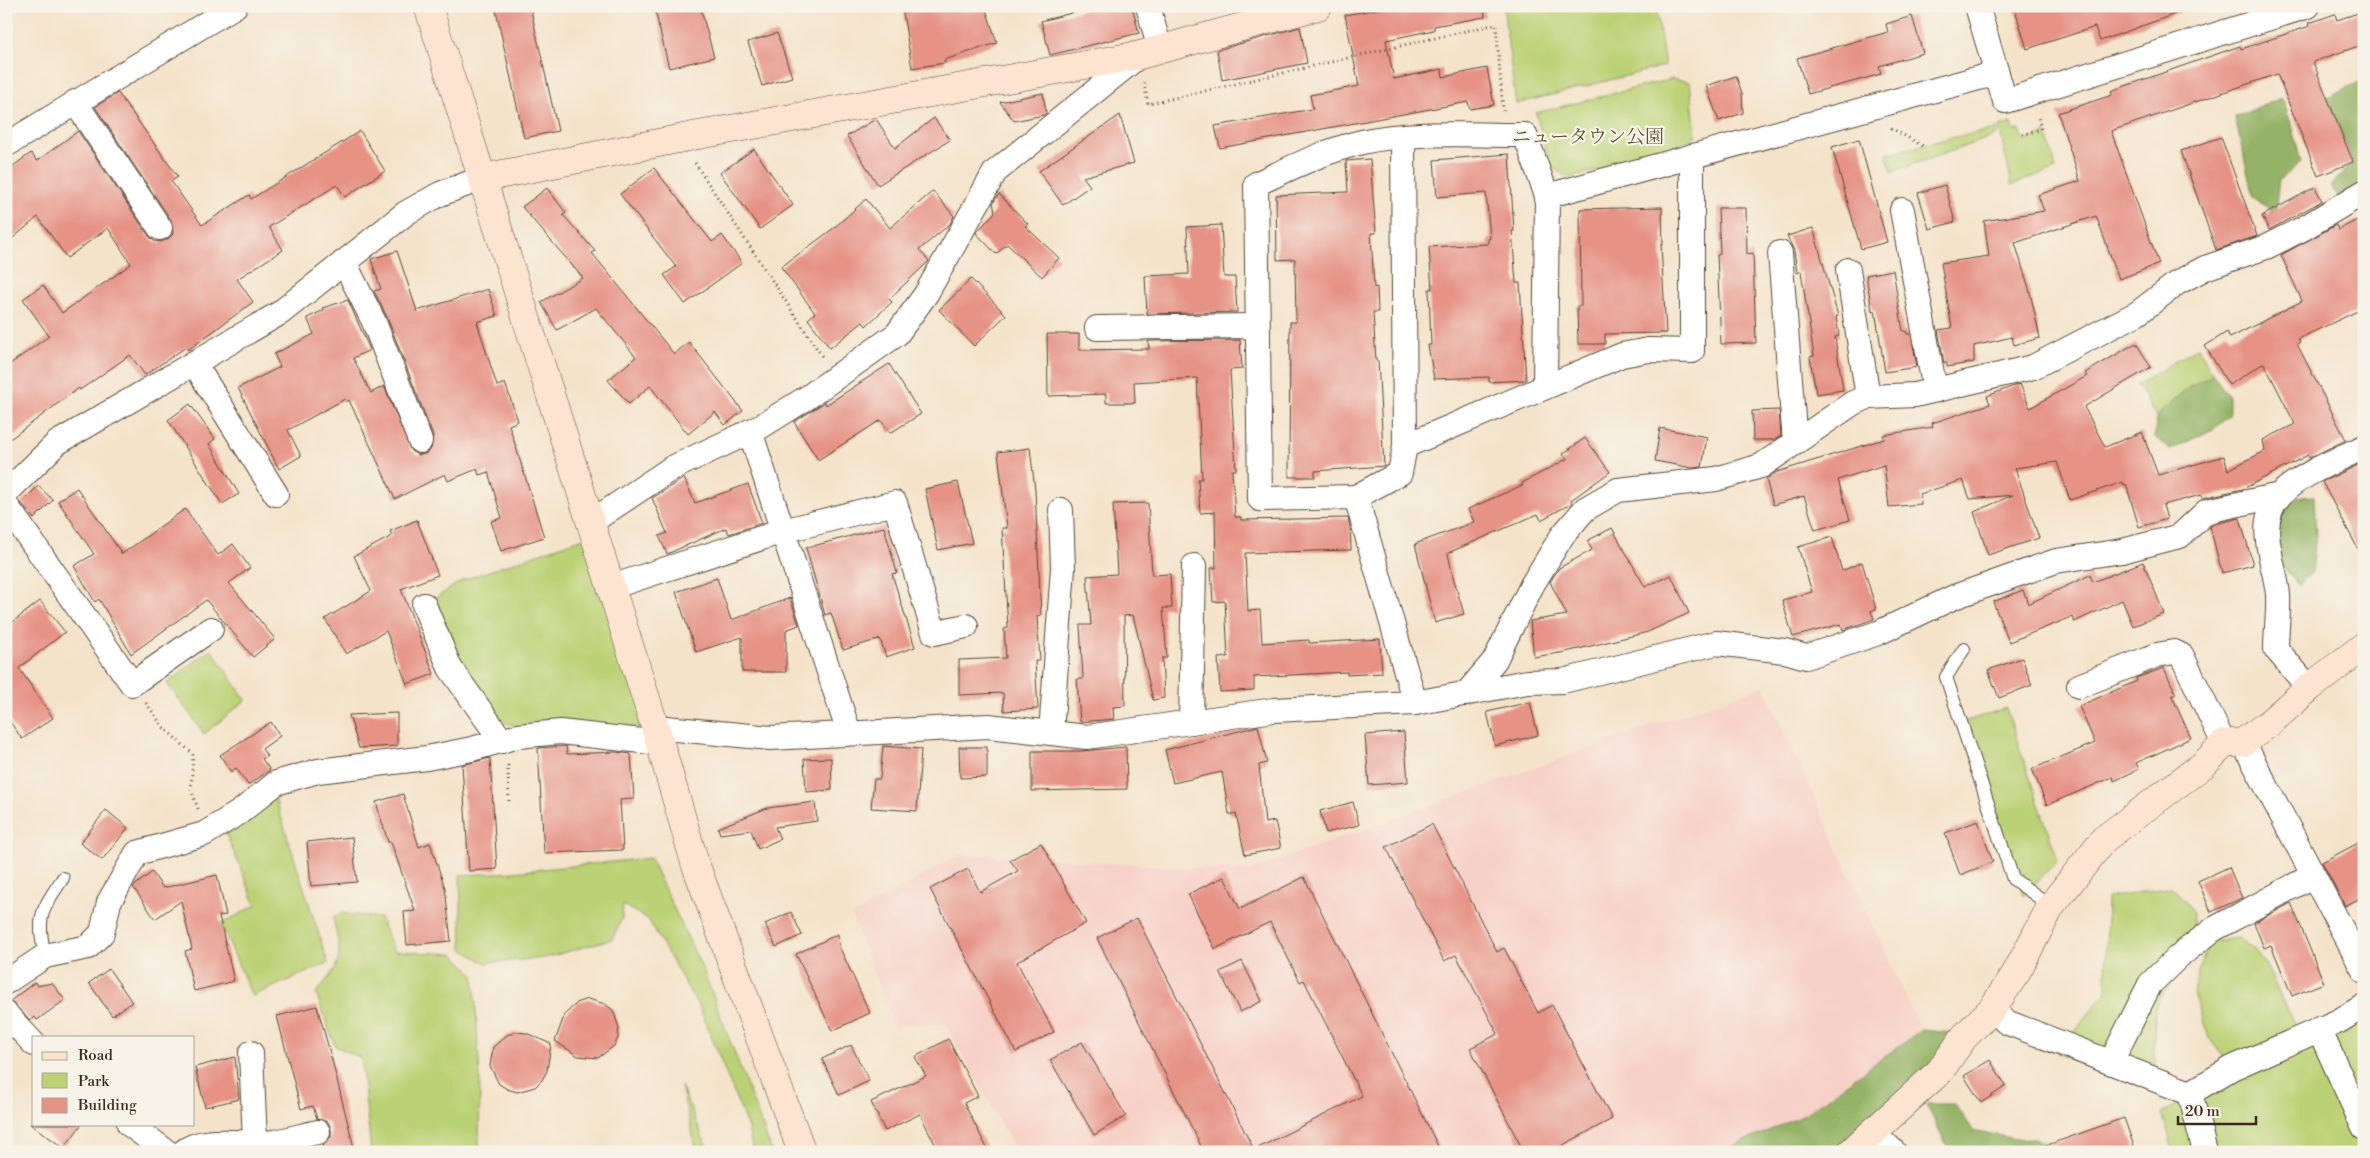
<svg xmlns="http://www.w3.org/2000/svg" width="2370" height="1158" font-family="'Libre Bodoni','Noto Serif JP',serif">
	<rect width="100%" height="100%" fill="#f7f3e8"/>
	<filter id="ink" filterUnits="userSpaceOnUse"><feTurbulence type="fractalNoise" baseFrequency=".02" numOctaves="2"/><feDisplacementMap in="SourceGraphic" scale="10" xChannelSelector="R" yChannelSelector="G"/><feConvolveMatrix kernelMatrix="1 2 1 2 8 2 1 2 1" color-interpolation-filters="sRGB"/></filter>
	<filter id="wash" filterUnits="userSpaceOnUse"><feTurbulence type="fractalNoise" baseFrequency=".0096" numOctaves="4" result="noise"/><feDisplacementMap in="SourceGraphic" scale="20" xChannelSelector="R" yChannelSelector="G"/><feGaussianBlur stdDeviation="1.12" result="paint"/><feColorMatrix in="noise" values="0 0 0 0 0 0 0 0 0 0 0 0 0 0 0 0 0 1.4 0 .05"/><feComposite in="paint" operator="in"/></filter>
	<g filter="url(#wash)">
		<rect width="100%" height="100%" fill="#f4e3ca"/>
		<polygon fill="#f7d1c8" points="1763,686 1921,1030 1964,1037 1863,1152 1096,1152 1095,1150 1090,1152 1017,1152 945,1024 894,1026 852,916 961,854 1248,871"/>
		<g fill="#bbd175" stroke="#7b7e4a">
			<polygon points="1503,6 1656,6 1665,66 1516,104"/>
			<polygon points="1672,79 1690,82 1696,135 1675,149 1570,178 1550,167 1536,113"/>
			<polygon points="2012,123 2014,131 2020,129 2024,141 2047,133 2056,169 2012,185 1999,127"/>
			<path d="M1996,128L1997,135L1892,172L1886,153C1908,150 1929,143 1950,138C1966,134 1980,134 1996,128Z"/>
			<polygon points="2198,347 2213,375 2188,388 2156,417 2137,385"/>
			<polygon points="595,534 655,727 615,727 543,734 503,722 425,605 463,580"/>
			<polygon points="211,649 246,700 204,734 167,683"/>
			<polygon points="2006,708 2058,860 2024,895 1961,723"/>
			<polygon points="275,798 328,963 252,996 221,924 256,905 226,834"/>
			<polygon points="650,858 704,972 772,1152 753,1152 748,1128 701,1011 648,919 623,905 622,918 612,939 545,958 486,963 462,949 460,875 513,872"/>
			<polygon points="2172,887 2194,913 2192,957 2156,1004 2153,1047 2159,1089 2101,1072 2057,1053 2106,992 2107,898"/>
			<path d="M341,913L380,918L394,951L454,954L474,975L480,1078L479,1152H371L361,1058L335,1046L316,993C344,960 342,959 333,918Z"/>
			<polygon points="2238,938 2254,950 2266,966 2294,1023 2290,1041 2232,1068 2209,1038 2193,991 2208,942"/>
			<polygon points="2364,1008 2364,1152 2174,1152 2162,1113"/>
			<polygon points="681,1086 709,1152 697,1152"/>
		</g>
		<g fill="#94b366" stroke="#686e42">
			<polygon points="2364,80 2364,207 2339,198 2330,187 2353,162 2327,97"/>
			<polygon points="2282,98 2293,129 2301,162 2279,180 2275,213 2253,197 2235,117"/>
			<polygon points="2213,375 2229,396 2229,415 2215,428 2170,450 2155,437 2156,417 2188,388"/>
			<polygon points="2314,496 2316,536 2312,572 2298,586 2278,560 2277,521 2297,497"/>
			<polygon points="1921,1030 1976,1035 1851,1152 1720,1152 1802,1116"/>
			<polygon points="1926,1104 1955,1104 1973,1130 2014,1139 2035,1138 2056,1149 2058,1152 1950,1152"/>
		</g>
		<g id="blocks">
			<g fill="#e69386">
				<polygon points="495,6 530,6 558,131 524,138"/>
				<polygon points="654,6 700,6 714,57 669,68"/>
				<polygon points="942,6 985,6 997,43 944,60 945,63 912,68 903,13"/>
				<polygon points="1098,6 1132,6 1139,33 1050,55 1041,21"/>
				<polygon points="1393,6 1484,6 1485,17 1434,26 1434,30 1386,40 1394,79 1442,69 1443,77 1487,68 1494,105 1470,109 1468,102 1220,148 1215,126 1313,109 1310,95 1359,86 1345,15"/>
				<polygon points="2014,6 2189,6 2189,9 2100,41 2095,27 2027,49"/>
				<polygon points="2364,11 2364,44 2313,62 2353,162 2318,176 2277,74 2111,131 2159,264 2119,279 2096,216 2015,243 2030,292 2040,338 2014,345 2012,337 1974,346 1974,362 1947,367 1947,363 1944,363 1938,330 1952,328 1941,263 1989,256 1984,221 2044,211 2038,195 2080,181 2058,113 2112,95 2111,91 2214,55 2240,46 2241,49 2310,26 2309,23 2335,14 2337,20"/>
				<polygon points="1912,16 1923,53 1879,66 1881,74 1808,94 1797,58 1888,32 1886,24"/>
				<polygon points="1300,27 1307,63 1222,80 1217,50"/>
				<polygon points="777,33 792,77 762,86 748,42"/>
				<polygon points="1736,76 1742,93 1743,113 1719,121 1706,86"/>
				<polygon points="118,93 178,177 171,181 202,225 249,195 251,199 360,131 385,171 345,197 337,185 269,227 283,250 237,279 253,302 188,350 186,347 145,375 130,355 80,390 79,388 6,442 6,367 49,336 23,299 43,285 62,313 131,264 108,228 67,258 38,217 6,244 6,171 31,153 37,161 78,131 149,236 154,241 161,242 168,239 173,234 171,220 95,107"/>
				<polygon points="1043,93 1046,113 1044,115 1014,121 1000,102"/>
				<polygon points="1120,115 1134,163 1083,177 1090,186 1063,205 1039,171"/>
				<polygon points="934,118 950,140 878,185 847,136 876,119 895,148"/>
				<polygon points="2221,137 2257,236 2216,250 2181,151"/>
				<polygon points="1859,139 1887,242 1861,249 1832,147"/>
				<polygon points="754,149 793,205 760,229 720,173"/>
				<polygon points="1509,154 1514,231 1512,231 1516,283 1520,283 1526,380 1489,382 1489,377 1434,379 1428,345 1431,345 1429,289 1432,289 1429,247 1488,244 1488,239 1490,238 1486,193 1437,197 1434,160"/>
				<polygon points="1370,159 1376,233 1371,233 1374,288 1377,287 1378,312 1373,312 1376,361 1378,361 1384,466 1315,471 1315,477 1289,477 1290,322 1296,322 1295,259 1277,260 1276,195 1348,192 1346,161"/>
				<polygon points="654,168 712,242 722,235 742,263 685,304 664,275 676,267 620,194"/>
				<polygon points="1945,185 1955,222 1929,229 1918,193"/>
				<polygon points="2315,187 2322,201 2269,230 2262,216"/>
				<polygon points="547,188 566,213 563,215 595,251 592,253 674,354 689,342 743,411 725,425 715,412 688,434 650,386 629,404 608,380 636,357 596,308 557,330 541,302 583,278 522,207"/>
				<polygon points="933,191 954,216 950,224 919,250 929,261 927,263 889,299 892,302 866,326 863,322 830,348 808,319 815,313 781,267 834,228 866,199 890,228"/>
				<polygon points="999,194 1028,224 1025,226 1059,258 1042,277 1007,244 996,254 976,233 995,212 993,203"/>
				<polygon points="1662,207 1663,245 1661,245 1666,333 1605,334 1605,344 1578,344 1577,306 1581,306 1580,209"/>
				<polygon points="1718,208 1746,208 1747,254 1753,253 1756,343 1721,344 1717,255 1720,254"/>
				<polygon points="2357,220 2364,234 2364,308 2298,339 2300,342 2297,344 2346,440 2309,458 2308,455 2243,489 2202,498 2201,495 2163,505 2167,519 2139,527 2126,484 2124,485 2123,482 2070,500 2057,462 2015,468 2039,538 1988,555 1974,512 2013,495 1970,499 1963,480 1920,494 1921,504 1889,507 1884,465 1838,480 1850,520 1815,530 1804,496 1773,505 1766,479 1777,472 1884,439 1883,435 1933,427 1932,423 1990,404 1987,396 2014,386 2020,384 2030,408 2087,376 2085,373 2136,343 2151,367 2084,407 2105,447 2142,432 2158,475 2224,456 2228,470 2265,451 2263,440 2295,424 2264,363 2229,385 2205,346 2227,332 2230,338 2302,301 2281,255 2336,225 2338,230"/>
				<polygon points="1221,225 1224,277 1235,277 1237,312 1147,314 1145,276 1189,274 1187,227"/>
				<polygon points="1813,228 1838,316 1836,317 1839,336 1835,337 1843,390 1816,394 1810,357 1814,356 1801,271 1797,273 1794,251 1787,236"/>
				<polygon points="397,251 417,311 488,289 497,316 477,322 497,386 505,383 518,421 509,425 544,537 501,551 491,521 502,518 488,472 479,475 477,469 448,481 445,474 395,499 349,400 346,402 345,399 288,430 301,456 279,469 238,388 280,367 274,354 314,334 307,318 324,310 322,308 348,300 370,350 353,358 371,393 384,386 411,451 418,455 425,454 431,449 433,436 387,317 374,291 381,289 371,259"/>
				<polygon points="1893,270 1903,331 1906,331 1907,334 1911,334 1917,367 1885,372 1875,310 1872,311 1866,275"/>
				<polygon points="971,279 1006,315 974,346 939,310"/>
				<polygon points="1047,334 1079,334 1079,350 1149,349 1148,341 1240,340 1242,369 1230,370 1236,470 1232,470 1235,517 1241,517 1241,520 1348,518 1350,527 1351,550 1245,553 1248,611 1260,610 1262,643 1309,640 1309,643 1380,639 1382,673 1347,675 1347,672 1254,677 1254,690 1220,692 1218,658 1228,657 1225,601 1213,602 1211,568 1216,568 1215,512 1200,513 1198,479 1202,479 1197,378 1134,382 1135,403 1106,403 1106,394 1048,396"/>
				<polygon points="889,364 921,414 890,433 881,420 818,460 794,422 825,402 826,405"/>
				<polygon points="190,404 215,439 209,444 239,494 222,504 168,420"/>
				<polygon points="1779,410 1781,436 1774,440 1753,440 1752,411"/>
				<polygon points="1660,428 1707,437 1702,467 1692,468 1655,461"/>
				<polygon points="1585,438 1610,472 1571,500 1572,503 1541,520 1538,514 1448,553 1452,573 1464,614 1435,623 1415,544 1474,522 1468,509 1523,485 1522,483 1567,459 1563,454"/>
				<polygon points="1030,448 1035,490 1041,615 1037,616 1040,661 1035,661 1038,709 1004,711 1003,693 959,695 959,660 1006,658 1004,629 1008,628 1002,528 1007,528 998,452"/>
				<polygon points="2364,462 2364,560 2322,482"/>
				<polygon points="684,478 695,503 748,484 762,523 729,534 726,528 667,554 659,536 667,533 652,498"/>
				<polygon points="958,482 972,543 938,550 925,489"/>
				<polygon points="38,486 53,500 34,519 21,503"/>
				<polygon points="77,488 122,554 185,509 218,555 233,544 250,568 229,583 275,639 253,657 206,600 131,654 99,599 95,602 74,566 94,554 58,501"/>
				<polygon points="1148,503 1152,575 1170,574 1172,608 1163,608 1167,658 1162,658 1164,698 1153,700 1133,615 1124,616 1125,706 1113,707 1114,719 1080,722 1077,679 1083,679 1080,625 1091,625 1087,576 1117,574 1113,504"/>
				<polygon points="2240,518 2253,565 2222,573 2210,527 2214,524"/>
				<polygon points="417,520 438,575 401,589 434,674 407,684 386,631 346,654 325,619 371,591 354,556 392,536 390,531"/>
				<polygon points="884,527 897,573 892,574 915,647 886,657 880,639 843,650 831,613 825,615 806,548"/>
				<polygon points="1612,528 1645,587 1671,575 1689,613 1648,632 1566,652 1534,657 1530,621 1567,615 1550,582 1559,568 1592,550 1587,541"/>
				<polygon points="1832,537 1842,571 1862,562 1876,609 1871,611 1874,619 1843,630 1841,624 1793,637 1782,600 1812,592 1798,547"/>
				<polygon points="2143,562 2164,614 2133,626 2122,600 2074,622 2072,617 2009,642 1993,602 2023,590 2028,604 2090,575 2093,582"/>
				<polygon points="717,578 731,620 790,598 799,625 786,630 786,672 742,672 742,637 696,652 676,592"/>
				<polygon points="40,601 65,632 19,668 53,718 22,739 6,716 6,627"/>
				<polygon points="2022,658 2032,685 1999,698 1988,670"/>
				<polygon points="2164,668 2176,694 2172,696 2191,738 2136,763 2139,769 2114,781 2113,777 2047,805 2032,769 2095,743 2079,706 2137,681 2136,678"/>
				<polygon points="1530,702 1538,735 1495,746 1487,712"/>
				<polygon points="397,713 397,746 359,748 349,715"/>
				<polygon points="271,722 280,736 262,749 267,756 262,759 270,770 248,785 236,768 231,772 220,755"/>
				<polygon points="1258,726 1267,763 1259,765 1265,823 1275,821 1281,848 1245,855 1236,814 1229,814 1222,772 1173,783 1165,750"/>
				<polygon points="1404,732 1408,782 1369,785 1365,735"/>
				<polygon points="566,746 567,754 616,752 631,754 634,799 620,800 623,850 544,853 538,748"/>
				<polygon points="883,746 921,749 917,811 871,808 874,779 880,779"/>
				<polygon points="959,747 987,747 987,777 960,778"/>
				<polygon points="1126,747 1127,789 1032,791 1032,751 1081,751"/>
				<polygon points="490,758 497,869 469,871 462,765"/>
				<polygon points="831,758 832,790 806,792 804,759"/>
				<polygon points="403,794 419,847 430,843 445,888 451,941 407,945 404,912 415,911 391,842 388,842 376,802"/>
				<polygon points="815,802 817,821 775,827 780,839 758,849 751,830 720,834 718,828 767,808"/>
				<polygon points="1353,802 1359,825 1326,833 1320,811"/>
				<polygon points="106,810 128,828 102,860 80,843"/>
				<polygon points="1978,821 1993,862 1960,875 1945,833"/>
				<polygon points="1432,824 1497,952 1504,948 1538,1013 1552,1005 1612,1119 1550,1152 1524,1152 1470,1048 1498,1034 1456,955 1444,961 1386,847"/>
				<polygon points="352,837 357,882 311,886 307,842"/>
				<polygon points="2364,840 2364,896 2345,906 2322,862"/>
				<polygon points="1041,843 1086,923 1017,962 1054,1032 1016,1052 930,889 968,869 980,892 1018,871 1010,860"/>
				<polygon points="2229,867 2242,898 2211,912 2198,881"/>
				<polygon points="152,872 163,888 217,875 226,915 219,916 234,981 194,991 185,951 192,949 181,901 155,919 133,887"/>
				<polygon points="1224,877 1240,909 1304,877 1441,1152 1204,1152 1097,938 1137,918 1254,1150 1362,1096 1304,980 1300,982 1270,922 1215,949 1188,894"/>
				<polygon points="2291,903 2324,983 2292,996 2271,945 2264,948 2254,923"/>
				<polygon points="791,912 802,935 776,947 765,924"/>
				<polygon points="838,934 839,946 870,1013 832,1031 796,954"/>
				<polygon points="1242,961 1262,1001 1240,1012 1220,972"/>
				<polygon points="109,969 132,1002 112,1016 89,983"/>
				<polygon points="35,982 37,986 52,983 65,1000 37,1020 35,1017 31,1021 10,1001"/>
				<polygon points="588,999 605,1004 613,1010 619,1028 618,1038 614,1046 598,1058 578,1056 555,1041 565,1014 578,1002"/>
				<polygon points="317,1006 332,1060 355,1152 325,1152 323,1144 331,1137 331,1129 328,1122 317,1119 313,1106 301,1109 287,1055 277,1016"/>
				<polygon points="516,1032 526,1033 551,1044 547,1071 542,1080 535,1087 517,1092 507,1089 499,1084 490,1066 493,1047 507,1035"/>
				<polygon points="948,1039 978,1096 964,1103 989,1152 939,1152 920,1114 885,1131 871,1102 926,1076 915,1057"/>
				<polygon points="1082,1042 1126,1116 1094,1135 1050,1060"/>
				<polygon points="851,1045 869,1081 839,1095 822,1059"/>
				<polygon points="235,1057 239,1099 205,1107 195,1067"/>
				<polygon points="1990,1060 2006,1086 1981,1103 1964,1076"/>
				<polygon points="2124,1118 2136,1152 2037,1152 2036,1149"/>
				<polygon points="30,1124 82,1124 64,1148"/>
			</g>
		</g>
	</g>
	<g filter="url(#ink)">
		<use href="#blocks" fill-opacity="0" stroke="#574638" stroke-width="1"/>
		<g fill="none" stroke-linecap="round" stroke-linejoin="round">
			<defs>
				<g id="lane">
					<polyline points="1964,649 1946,677 2013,879 2051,906"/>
					<path d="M45,956C36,917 41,911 63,878"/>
				</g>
				<g id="street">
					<polyline points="1148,6 1160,50"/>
					<polyline points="1977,6 2005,101 2308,6"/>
					<polyline points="75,102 160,228"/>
					<path d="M1403,137L1405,446L1400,473L1356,497L1260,499L1256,184C1291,168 1324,151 1362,142C1409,131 1475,135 1525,135L1547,196L1545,387"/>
					<polyline points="6,145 235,6"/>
					<polyline points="1547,196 1997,73"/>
					<polyline points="1902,210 1935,390"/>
					<polyline points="1780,253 1795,443"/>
					<polyline points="344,262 374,322 420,441"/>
					<polyline points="1848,270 1868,397"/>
					<polyline points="1097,328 1257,326"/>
					<polyline points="194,363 276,494"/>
					<polyline points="750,431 849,733"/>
					<polyline points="1405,446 1622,355 1648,350 1692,351 1692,156"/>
					<polyline points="6,493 57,443 280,313 406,213 440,194 483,178"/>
					<polyline points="1356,497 1415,703"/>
					<polyline points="6,505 132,684 211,629"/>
					<polyline points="591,522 672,468 760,427 808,397 897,334 926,294 995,172 1140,55"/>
					<polyline points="611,587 783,531 895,503 934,633 966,626"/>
					<polyline points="424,605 450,668 502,741"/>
					<polyline points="2079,686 2157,655 2174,652 2182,656 2224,744"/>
					<path d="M2309,688L2276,649C2276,631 2279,612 2278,595C2275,561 2254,525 2280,495C2297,476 2341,458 2364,447"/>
					<polyline points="1466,694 1495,660 1532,585 1562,536 1585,509 1618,490 1716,479 1761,466 1853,403 1868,397 1915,395 2033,367 2138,313 2177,283 2205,268 2266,247 2304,228 2364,192"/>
					<polyline points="1191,722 1194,566"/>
					<polyline points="655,727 771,738 988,726 1087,737 1274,710 1415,703 1527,682 1563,681 1716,643 1785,651 1806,657 1878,633 1954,597 2056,561 2122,551 2180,536 2207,511 2280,495"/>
					<polyline points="1051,733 1063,568 1061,510"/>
					<polyline points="2243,742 2364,971"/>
					<polyline points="6,982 45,956 88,947 102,933 109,902 137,853 204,834 240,812 276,783 318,771 427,758 472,749 518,736 560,732 660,743"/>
					<polyline points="1992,1009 2006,1022 2190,1093 2232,1068 2339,1021 2364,1006"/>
					<polyline points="6,1014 34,1044"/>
					<polyline points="2319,1029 2364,1128"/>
					<polyline points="251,1053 255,1141"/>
					<polyline points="2111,1062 2150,984 2179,956 2214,929 2312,876"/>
					<polyline points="2190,1093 2205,1152"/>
					<polyline points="129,1124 167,1152"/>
					<polyline points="1873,1132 1894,1152"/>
					<path d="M183,1152C203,1134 248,1146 273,1142C288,1140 303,1135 318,1132"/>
				</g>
				<g id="secondary">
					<polyline points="428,6 660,743 695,863 802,1152"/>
					<polyline points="483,178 693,136 1140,55 1318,6"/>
					<polyline points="1851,1152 1940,1071 1964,1037 1992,1009 2016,973 2051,906 2104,839 2203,765 2224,744 2243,742 2267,725 2309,688 2364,646"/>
				</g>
			</defs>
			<use href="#lane" stroke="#574638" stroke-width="14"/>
			<use href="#street" stroke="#574638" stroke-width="26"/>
			<use href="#secondary" stroke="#574638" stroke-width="29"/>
			<g stroke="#574638" stroke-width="3" stroke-dasharray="1 4" stroke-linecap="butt">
				<polyline points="1144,83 1148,104 1496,24 1503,111"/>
				<polyline points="1891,128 1923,146"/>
				<polyline points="2022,135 2041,129 2038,117 2036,118"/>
				<polyline points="695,163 823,358"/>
				<polyline points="146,703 163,727 193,754 191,789 198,809"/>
				<polyline points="508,765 509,805"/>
			</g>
			<use href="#lane" stroke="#fff" stroke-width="12"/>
			<use href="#street" stroke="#fff" stroke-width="24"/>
			<use href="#secondary" stroke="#fde4d1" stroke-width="28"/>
		</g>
	</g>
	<g text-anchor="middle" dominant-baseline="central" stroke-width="4.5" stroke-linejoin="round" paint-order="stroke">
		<g font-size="19" fill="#5b5434" stroke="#f7f3e8">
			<text x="1588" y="137">ニュータウン公園</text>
		</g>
	</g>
	<rect width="2370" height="1158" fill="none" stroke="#f7f3e8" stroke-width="25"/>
	<rect x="32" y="1036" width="162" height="90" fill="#f7f3e8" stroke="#aca397"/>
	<rect x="42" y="1052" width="25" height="8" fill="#fde4d1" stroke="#aca397"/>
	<text x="78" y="1060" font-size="15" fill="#3b2a1e">Road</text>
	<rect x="42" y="1073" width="25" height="15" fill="#bbd175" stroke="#aca397"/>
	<text x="78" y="1086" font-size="15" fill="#3b2a1e">Park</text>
	<rect x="42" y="1098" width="25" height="15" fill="#e69386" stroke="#aca397"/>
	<text x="78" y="1110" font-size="15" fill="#3b2a1e">Building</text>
	<path d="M2178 1116v8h78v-8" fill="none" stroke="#3b2a1e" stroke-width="2.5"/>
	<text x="2185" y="1116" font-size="15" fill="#3b2a1e" stroke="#f7f3e8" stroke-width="4" paint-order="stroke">20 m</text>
</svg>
